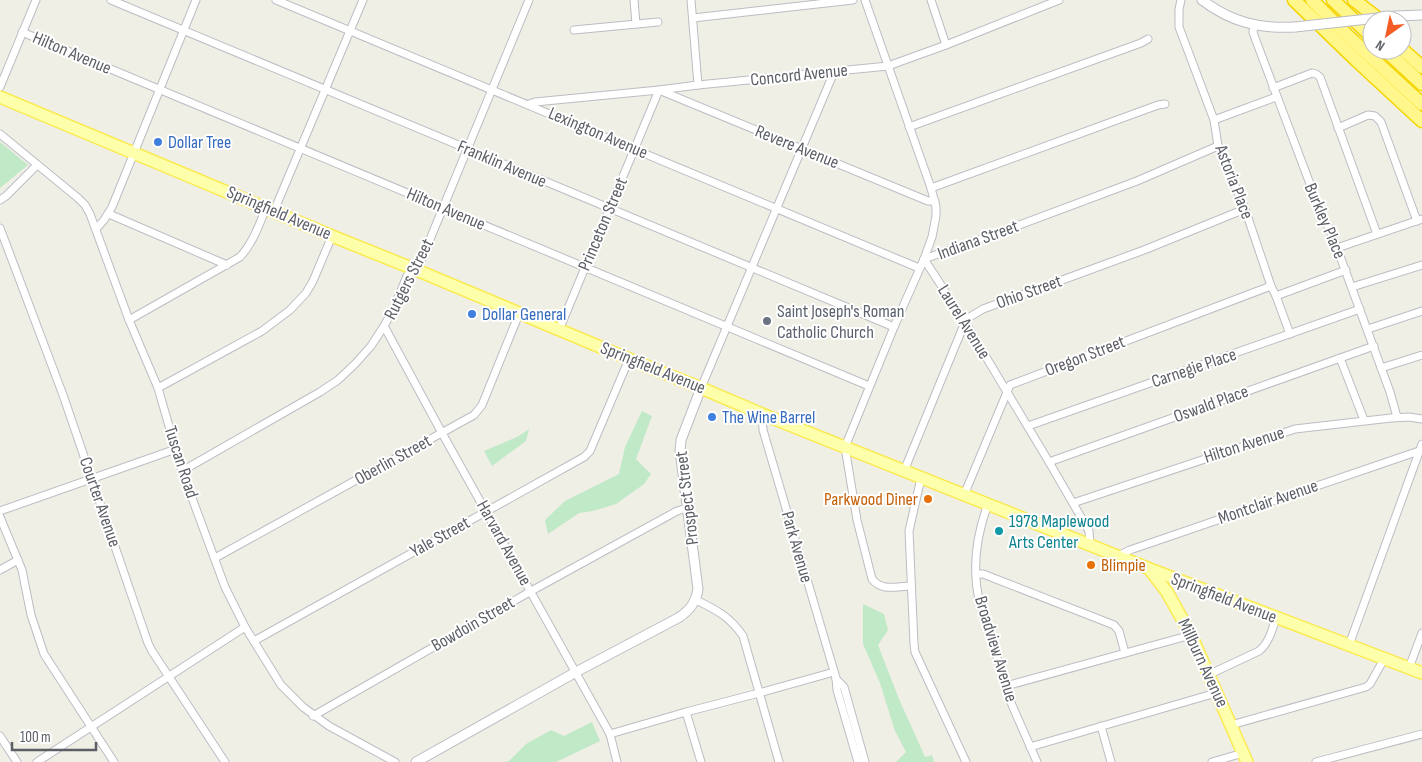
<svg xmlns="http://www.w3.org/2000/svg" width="1422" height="762" font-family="'Sofia Sans Condensed',sans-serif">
	<rect width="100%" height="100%" fill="#f0efe5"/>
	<g fill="#c0e9c7">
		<polygon points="0,142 28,165 0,188"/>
		<polygon points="642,411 652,416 636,459 651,474 644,484 616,504 593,511 579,513 548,534 545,520 565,501 619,474 625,447"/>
		<polygon points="529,429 526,441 492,466 484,451 517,437"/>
		<polygon points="863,604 884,614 888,630 878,645 899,699 925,757 932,755 934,762 896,762 906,752 895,731 880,683 863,644"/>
		<polygon points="592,722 600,741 556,762 506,762 509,761 526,744 551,730 564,736"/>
	</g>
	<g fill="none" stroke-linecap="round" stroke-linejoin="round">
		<defs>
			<g id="minor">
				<polyline points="111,0 894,327"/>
				<polyline points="276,0 919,268"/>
				<polyline points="634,0 636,24"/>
				<polyline points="691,0 698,85"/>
				<path d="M865,0L931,188L936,207V216L932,237L924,259L894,327L845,447L857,520L872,579C882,592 897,586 911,586"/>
				<polyline points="931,0 946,45"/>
				<polyline points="1181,0 1179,9 1179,27 1214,120 1218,146 1245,209 1271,286 1276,296 1290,334"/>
				<polyline points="693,18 853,0"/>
				<polyline points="1254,25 1253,32 1255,38 1324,221 1328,226 1337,248 1390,392 1397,417"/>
				<polyline points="574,30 658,22"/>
				<polyline points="22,32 869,386"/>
				<polyline points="0,87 36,0"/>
				<polyline points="1273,88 1312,73 1316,74 1320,77 1377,234"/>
				<polyline points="529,104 535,102 659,90 698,85 888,66 946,45 1059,0"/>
				<polyline points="1214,120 1276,97"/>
				<polyline points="909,127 1141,43 1148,39"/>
				<polyline points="1338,128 1368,115 1375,116 1381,122 1417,221"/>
				<polyline points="0,134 78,198 85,205 90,214 129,320 158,388 182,471 225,587 245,627 281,685 303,707 329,726 395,762"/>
				<polyline points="931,188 1158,105 1165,104"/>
				<polyline points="0,200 6,196 37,165"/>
				<polyline points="274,211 363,0"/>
				<polyline points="109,214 227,265"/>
				<polyline points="0,228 63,395 148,643 152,651 225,762"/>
				<polyline points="96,229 104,220 112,207 196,0"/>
				<polyline points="1337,248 1422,219"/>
				<polyline points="924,259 965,322 1049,462 1089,531 1090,545"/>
				<polyline points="924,259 1006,230 1137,181 1218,146"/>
				<polyline points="1352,287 1422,265"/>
				<polyline points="1276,296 1346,270"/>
				<path d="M129,320L240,257C253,243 259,225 266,208"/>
				<polyline points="384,326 442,433 610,734 617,762"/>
				<polyline points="1368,329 1422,311"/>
				<polyline points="559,330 659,90 928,201 935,201"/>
				<polyline points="1340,358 1364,420"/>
				<polyline points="1381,368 1422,355"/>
				<polyline points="158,388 262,331 290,310 306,293 313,281 332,236"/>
				<polyline points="701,388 834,72"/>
				<polyline points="762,414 763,430 836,678 837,690 858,762"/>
				<polyline points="1028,426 1360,309"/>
				<polyline points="1049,462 1374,346"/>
				<polyline points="182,471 320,392 338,380 355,364 371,346 384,326 393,310 407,276 421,261 529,0"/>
				<polyline points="904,471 965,322 968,318 983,309 1144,250 1245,209"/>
				<polyline points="921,478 909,531 914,644 915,652 966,762"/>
				<polyline points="964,495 1010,385 1271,286"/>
				<polyline points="1073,503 1295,429 1391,418 1409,417 1422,419"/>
				<path d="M988,504C976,536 972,568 979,601L1012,705L1037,762"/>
				<polyline points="0,511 176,449"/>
				<polyline points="0,517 22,570 31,615 44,654 114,762"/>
				<polyline points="1118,556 1130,550 1419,451"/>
				<polyline points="215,558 474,415 482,405 519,314"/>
				<polyline points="0,570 18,560"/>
				<polyline points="976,574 983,574 1114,625 1119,631 1125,653"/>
				<path d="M696,600C717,610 730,617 743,636L779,762"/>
				<polyline points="254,641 584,457 590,451 629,359"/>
				<polyline points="1349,645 1422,444"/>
				<polyline points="1409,668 1422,633"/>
				<path d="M1208,675L1259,651C1269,643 1272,630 1276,618"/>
				<polyline points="836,679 844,687 865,762"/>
				<polyline points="1006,686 1191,635"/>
				<polyline points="686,712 701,762"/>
				<polyline points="313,716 533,590 677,511 687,508"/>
				<polyline points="1231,725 1366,687 1370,684 1384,659"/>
				<polyline points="1101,726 1111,762"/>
				<polyline points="610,734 686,712 759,693 834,672"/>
				<polyline points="0,736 17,762"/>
				<polyline points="1030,747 1216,693"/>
				<polyline points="37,762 245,627"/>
				<polyline points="1212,762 1243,753"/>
				<polyline points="1316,762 1422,734"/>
			</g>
			<g id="tertiary">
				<path d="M1202,0C1231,22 1259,29 1295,27"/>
				<polyline points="1396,16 1422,15"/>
				<path d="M416,762L576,672L678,618C689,611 696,603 698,589L680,451L681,440L701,388"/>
			</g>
			<g id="primary">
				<polyline points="0,97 332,236 414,269 629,359 701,388 762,414 1150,569 1422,673"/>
				<polyline points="1150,570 1167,592 1191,635 1247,762"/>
			</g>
			<g id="motorway">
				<polyline points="1294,0 1356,60 1422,121"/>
				<polyline points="1312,0 1349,37 1422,104"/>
				<polyline points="1333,0 1372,37"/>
				<polyline points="1354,0 1380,20"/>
				<polyline points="1402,49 1422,67"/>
				<polyline points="1385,50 1422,84"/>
			</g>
		</defs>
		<use href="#minor" stroke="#bcbdc4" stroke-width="9"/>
		<use href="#tertiary" stroke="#bcbdc4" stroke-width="11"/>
		<use href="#primary" stroke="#faea53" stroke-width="14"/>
		<use href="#motorway" stroke="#f4d500" stroke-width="15"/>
		<use href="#minor" stroke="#fff" stroke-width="7"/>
		<use href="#tertiary" stroke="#fff" stroke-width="9"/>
		<use href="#primary" stroke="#fdffaa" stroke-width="11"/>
		<use href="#motorway" stroke="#fff78c" stroke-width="12"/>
		<defs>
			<polyline id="tertiary-bridge" points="1295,27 1396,16"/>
		</defs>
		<use href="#tertiary-bridge" stroke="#bcbdc4" stroke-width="11" stroke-linecap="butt"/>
		<use href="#tertiary-bridge" stroke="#fff" stroke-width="9"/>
	</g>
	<g fill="#3f7fe0" stroke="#fff" stroke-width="2">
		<circle cx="158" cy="142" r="5"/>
		<circle cx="472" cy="314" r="5"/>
		<circle cx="712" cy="417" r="5"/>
	</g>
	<circle fill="#6b7280" stroke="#fff" stroke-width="2" cx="767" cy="321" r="5"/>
	<g fill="#e8710a" stroke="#fff" stroke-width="2">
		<circle cx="928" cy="499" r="5"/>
		<circle cx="1091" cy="565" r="5"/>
	</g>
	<circle fill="#0f9aa8" stroke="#fff" stroke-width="2" cx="999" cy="531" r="5"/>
	<g text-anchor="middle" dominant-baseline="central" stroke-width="4" stroke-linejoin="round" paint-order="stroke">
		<g font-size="18" fill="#5c5f66" stroke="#fff">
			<text transform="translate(72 53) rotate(23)">Hilton Avenue</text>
			<text transform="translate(799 75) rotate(-6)">Concord Avenue</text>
			<text transform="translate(598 133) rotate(23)">Lexington Avenue</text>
			<text transform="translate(797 147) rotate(22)">Revere Avenue</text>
			<text transform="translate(502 164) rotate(23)">Franklin Avenue</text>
			<text transform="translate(1234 182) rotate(69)">Astoria Place</text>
			<text transform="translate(446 209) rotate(23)">Hilton Avenue</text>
			<text transform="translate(279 213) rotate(23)">Springfield Avenue</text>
			<text transform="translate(1325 221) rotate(67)">Burkley Place</text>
			<text transform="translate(603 224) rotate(-67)">Princeton Street</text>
			<text transform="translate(978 240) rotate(-20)">Indiana Street</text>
			<text transform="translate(409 279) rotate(-63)">Rutgers Street</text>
			<text transform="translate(1029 292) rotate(-20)">Ohio Street</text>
			<text transform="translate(964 322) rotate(58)">Laurel Avenue</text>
			<text transform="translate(1085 356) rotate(-21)">Oregon Street</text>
			<text transform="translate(653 368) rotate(22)">Springfield Avenue</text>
			<text transform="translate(1194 368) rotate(-19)">Carnegie Place</text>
			<text transform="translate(1211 404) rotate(-20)">Oswald Place</text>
			<text transform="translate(1244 445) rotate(-18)">Hilton Avenue</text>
			<text transform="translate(393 460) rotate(-29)">Oberlin Street</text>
			<text transform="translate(181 462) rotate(72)">Tuscan Road</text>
			<text transform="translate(687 498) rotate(-97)">Prospect Street</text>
			<text transform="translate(100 502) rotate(71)">Courter Avenue</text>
			<text transform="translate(1268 502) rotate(-19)">Montclair Avenue</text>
			<text transform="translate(440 537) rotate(-29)">Yale Street</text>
			<text transform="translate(504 543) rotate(61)">Harvard Avenue</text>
			<text transform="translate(797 547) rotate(74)">Park Avenue</text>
			<text transform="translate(1224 598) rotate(21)">Springfield Avenue</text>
			<text transform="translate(473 624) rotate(-30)">Bowdoin Street</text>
			<text transform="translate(996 649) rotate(73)">Broadview Avenue</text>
			<text transform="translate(1203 663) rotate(65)">Millburn Avenue</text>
		</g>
		<g font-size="18" fill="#366cbe" stroke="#fff" text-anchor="start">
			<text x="168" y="142">Dollar Tree</text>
			<text x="482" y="314">Dollar General</text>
			<text x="722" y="417">The Wine Barrel</text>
		</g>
		<g font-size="18" fill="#5b616d" stroke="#fff" text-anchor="start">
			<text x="777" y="311">Saint Joseph's Roman<tspan x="777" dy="21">Catholic Church</tspan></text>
		</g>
		<g font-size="18" fill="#c56008" stroke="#fff" text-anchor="end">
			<text x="918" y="499">Parkwood Diner</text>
			<text x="1101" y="565" text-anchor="start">Blimpie</text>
		</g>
		<g font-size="18" fill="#0d838f" stroke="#fff" text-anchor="start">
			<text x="1009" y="521">1978 Maplewood<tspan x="1009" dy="21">Arts Center</tspan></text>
		</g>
	</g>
	<g transform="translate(1387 35) rotate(213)"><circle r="24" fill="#ffffff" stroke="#bebfc2"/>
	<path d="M0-4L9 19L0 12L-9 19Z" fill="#f45c26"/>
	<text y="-8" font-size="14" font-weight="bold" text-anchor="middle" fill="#5c5f66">N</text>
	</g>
	<path d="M12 742v8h84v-8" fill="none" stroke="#5c5f66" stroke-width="2.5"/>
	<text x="20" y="742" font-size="15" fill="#5c5f66" stroke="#ffffff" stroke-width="4" paint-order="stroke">100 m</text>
</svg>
